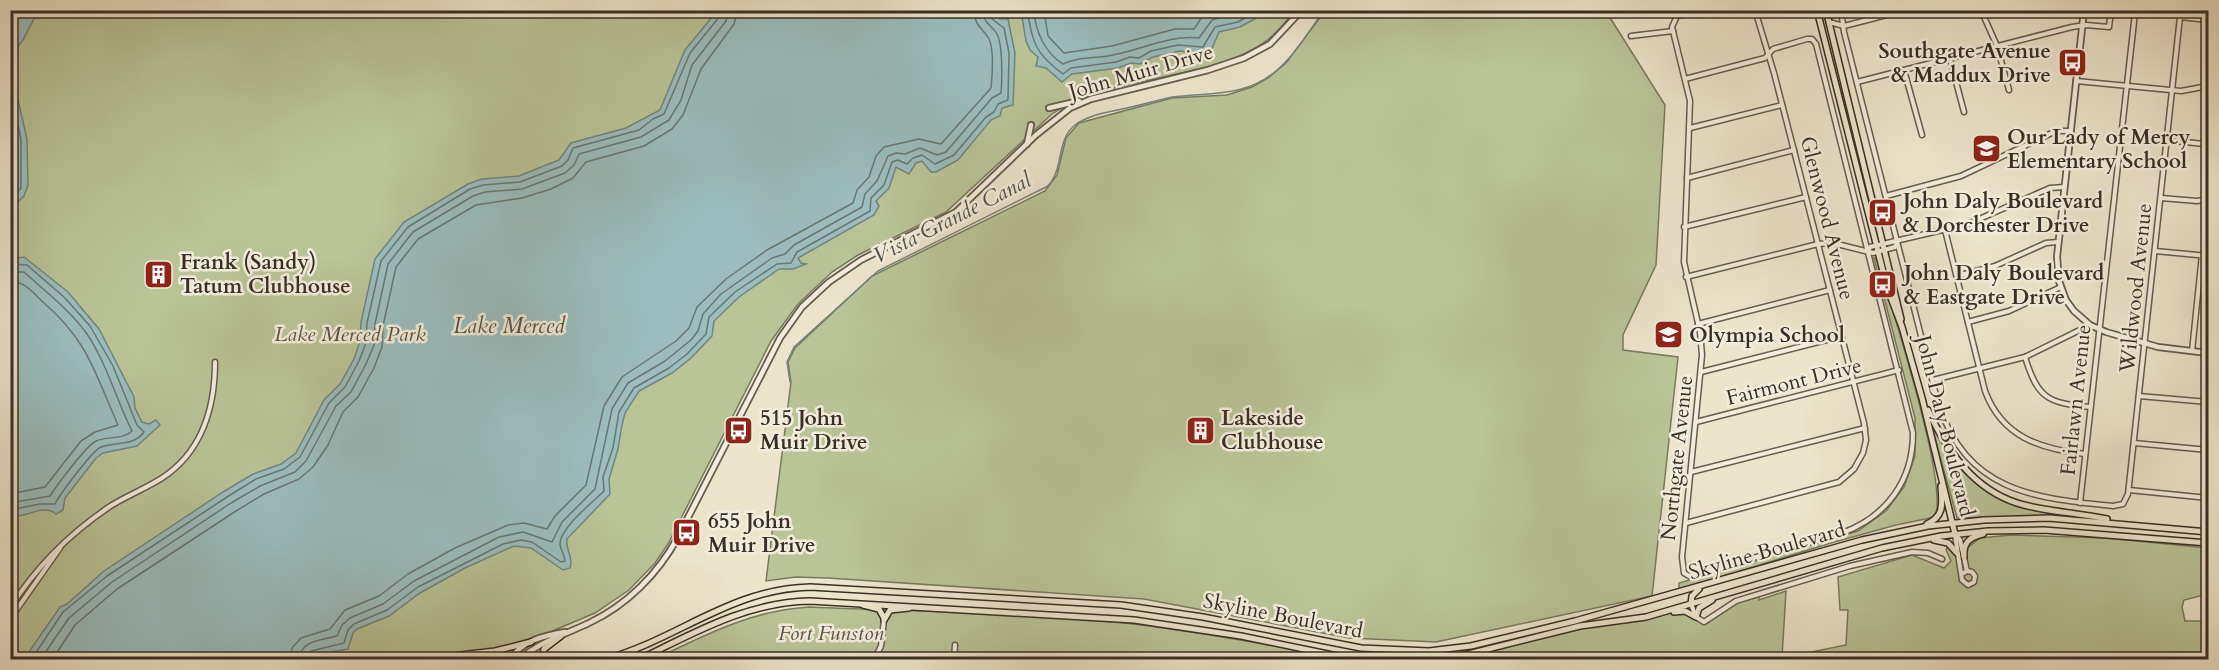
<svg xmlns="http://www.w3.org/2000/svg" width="2219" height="670" font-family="Cardo,serif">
	<rect width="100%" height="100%" fill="#ece4cb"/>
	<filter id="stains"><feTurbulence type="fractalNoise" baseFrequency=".00333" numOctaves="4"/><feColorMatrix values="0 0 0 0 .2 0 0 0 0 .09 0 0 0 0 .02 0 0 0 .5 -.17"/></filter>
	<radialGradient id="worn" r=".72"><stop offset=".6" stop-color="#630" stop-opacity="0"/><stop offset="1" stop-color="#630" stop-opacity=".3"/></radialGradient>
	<g fill="#b9c497" stroke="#787a5e" stroke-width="1.5">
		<path d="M10,11H1295C1286,21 1277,33 1266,41C1207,83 1115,72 1052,114L946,212L858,255L832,272L798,304L771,341L668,544L655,563L629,590L595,613L524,643L477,652L397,660L11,659Z"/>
		<polygon points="1325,11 1578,10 1609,16 1665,105 1656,265 1623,335 1623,350 1678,357 1652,596 1436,642 1349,638 1144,599 828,578 796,577 766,581 791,382 788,362 795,348 872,276 1045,191 1057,175 1066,138 1079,123 1172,98 1227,95 1252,87 1268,78 1286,63"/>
		<path d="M1874,258L1878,259C1890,306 1949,481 1935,517L1896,525L1831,543L1679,590V583L1858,531L1886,511L1904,487L1915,456V418Z"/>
		<path d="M1928,413C1959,487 1992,494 2064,515L1957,518Z"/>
		<polygon points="2011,535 2106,538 2208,548 2208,594 2184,600 2182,607 2185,621 2208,621 2208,659 1444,660 1580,626 1657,614 1682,611 1704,622 1723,608 1759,592 1759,600 1786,591 1782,658 1846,645 1848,610 1840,610 1838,577 1912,555 1944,568 1951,561 1946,550 1948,546 1952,550 1967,548 1980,538"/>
		<path d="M810,607C915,612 1020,611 1124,623C1202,631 1279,648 1357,660H653C705,635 752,610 810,607Z"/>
	</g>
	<g fill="#9bbdbf" stroke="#738481" stroke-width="1.5">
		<polygon points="11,10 38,11 23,40 13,52 15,68 13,78 27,139 28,185 24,196 11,208"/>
		<path d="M996,11L1000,19H1008L1015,53L1013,105L1002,108L1000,116L991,120L958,160L936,172H931L922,161L916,163L909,174L896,167L889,188L876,201L879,206L874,215L798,258L801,263L806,264L793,269H779L739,297L714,321L712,336L691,358L672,373L639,391L625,413L622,425L618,449L609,479L610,494L567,539C565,550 574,556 570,568L563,570L531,548L514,546L465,568L420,593L389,616L357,629L353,633L348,649L319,654L306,659H24L60,607L67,604L104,571L223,492L253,474L281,464L296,453L324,400L340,384L354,359L360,341L361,322L375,259L404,222L468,184L482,179L519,176L559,160L571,143L626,128L660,110L685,50L717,11Z"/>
		<polygon points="1021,11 1021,10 1269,11 1240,27 1219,32 1211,51 1206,54 1180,51 1153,57 1140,64 1131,63 1118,68 1072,74 1062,82 1046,68 1036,66 1038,57 1030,50 1026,41"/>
		<path d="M24,257L68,292L99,329L134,397L135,408L142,422L149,424L156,420L160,425L137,446L103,453L96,458L65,498L63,510L56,514C42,503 26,519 10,516V259Z"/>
	</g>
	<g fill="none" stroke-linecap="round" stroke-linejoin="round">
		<g stroke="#6a7672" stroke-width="1.5">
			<path d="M1027,10C1027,16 1029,19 1030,25C1034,49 1043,59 1063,74L1071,68L1116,62L1130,57L1139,58L1151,51L1178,45L1203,47L1215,27L1238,22L1259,10"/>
			<path d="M1034,10C1035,31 1045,53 1063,64C1079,56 1096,59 1113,55C1142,50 1167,35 1199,38L1212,20L1245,10"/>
			<polyline points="1044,10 1048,36 1064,53 1112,46 1175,29 1194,29 1202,17 1211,10"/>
			<polyline points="10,89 21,139 21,188 10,200"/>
			<polyline points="10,121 14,146 14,186 10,190"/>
			<path d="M10,264L27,265L64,297L90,326L113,366L137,425L144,432C133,447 117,441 101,447C92,451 60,494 55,504H40L10,510"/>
			<path d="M10,272H24C46,292 70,310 87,334C107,364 116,399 132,431C123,440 107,436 96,441C86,446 57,485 50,496L10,503"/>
			<path d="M10,281C26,282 33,293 44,303C89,342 95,374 118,425L95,432L81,441L45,487L10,494"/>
			<polyline points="31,660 63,612 107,576 227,497 256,479 284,469 300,457 329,403 345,387 359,361 366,343 367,323 381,261 408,227 470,189 483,185 520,182 562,166 568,160 573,148 639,130 653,119 664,114 690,53 720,16 721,10"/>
			<polyline points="40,660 69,618 112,582 231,503 260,486 295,472 306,461 336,406 351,392 366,364 374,345 375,324 388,264 413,232 473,196 485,192 522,189 565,173 574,165 579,154 641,137 669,120 681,100 692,65 726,21 729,10"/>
			<polyline points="52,660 75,625 117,589 236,511 264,494 299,479 313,467 328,445 343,412 358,397 374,368 382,347 383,326 396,267 418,239 476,205 522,198 551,189 573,178 586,162 644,146 672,129 683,115 701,69 734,24 738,10"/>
			<path d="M290,660L292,648L301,638L330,629L345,610L379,596L408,574L455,548L508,525L524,523L547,529L555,516L586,485L604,406L622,377L676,341L689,328L697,307L726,279L767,250L853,203L857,190L869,177L876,156L884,147L919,139L941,144L991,88C992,76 995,51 989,39C983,28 974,26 974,10"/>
			<path d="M299,660C300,640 322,640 337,636L342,625L350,618L383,604L414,581L499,537L523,532L552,542L562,522L595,489L612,409L628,383L665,361L691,340L698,331L703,314L721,294L772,258L785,254L794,245L862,207L865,194L877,181L888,156L896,153L905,154L920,148L937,155L946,152L992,98L1001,93C1002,81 1003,45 997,34C992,25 983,24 983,10"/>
			<path d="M306,660L311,651L344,643L348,630L354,624L387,610L418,587L503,544L521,540L532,542L561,562L565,561C565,555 560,550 560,543C561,527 593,502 604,491L603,477L613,448L619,412L634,388L669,368L687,354L706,334L709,317L735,292L777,264L791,263L797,252L870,211L871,198L884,185L892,162L898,160L907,164L913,158L922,155L935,164L954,155L986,117L994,112L998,104L1008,100L1009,53L1004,28L992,19L990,10"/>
		</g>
		<path stroke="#738481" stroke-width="1.5" d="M790,382L787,362L794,347L878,271L1048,186C1064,169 1056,140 1075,125C1089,114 1111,112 1127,108C1142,105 1157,100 1172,97C1209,92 1244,98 1276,71C1296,54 1309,31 1324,10"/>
		<defs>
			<g id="minor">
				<path d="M1841,10L1844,32L1938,403C1967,492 2033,498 2113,506L2123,504L2128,494L2180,17L2208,20"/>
				<polyline points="1981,10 1997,46 2009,90"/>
				<polyline points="1829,22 1844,26 1906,10"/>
				<polyline points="1631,36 1673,31"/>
				<polyline points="1950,59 1964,112"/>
				<polyline points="1904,70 1922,135"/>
				<path d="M1685,79L1765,58L1773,49L1807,39H1812L1816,44L1913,433C1913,481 1886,517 1842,533L1689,576L1684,573L1682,557L1702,355L1700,332L1684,262L1690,101L1672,27L1677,16L1704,10"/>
				<polyline points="2076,81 2181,91 2208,86"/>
				<polyline points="1857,82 2072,27 2086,25 2109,27 2111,10"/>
				<polyline points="1690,128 1782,105"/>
				<polyline points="2167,140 2204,144"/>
				<polyline points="1687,178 1794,150"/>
				<polyline points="1886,196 1961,176 2056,131 2071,131"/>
				<polyline points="2161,198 2197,201 2208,199"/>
				<polyline points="1684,227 1806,197"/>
				<path d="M1945,230L1985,391C2002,437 2040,449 2085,454"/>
				<polyline points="1868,251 1870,247 1968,224 2050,188 2064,187"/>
				<polyline points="2155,251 2208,256"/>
				<polyline points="1957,276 1995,266 2046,243 2058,242"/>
				<polyline points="1686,277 1818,244 1833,243 1873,253 1895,247 1897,243"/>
				<polyline points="1968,322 2009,311 2061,287"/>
				<polyline points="1698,324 1830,290"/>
				<polyline points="2192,351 2202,255"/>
				<path d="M2025,357C2038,399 2048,403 2090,407"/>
				<polyline points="1701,372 1842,336"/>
				<polyline points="1933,380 2025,357 2090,325"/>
				<polyline points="2139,396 2208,402"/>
				<polyline points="1696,422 1899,370"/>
				<polyline points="2134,443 2208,450"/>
				<polyline points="1691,472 1865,428"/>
				<polyline points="2129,490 2208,498"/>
				<polyline points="2080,503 2135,13"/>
				<polyline points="1686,523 1839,482 1854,469 1863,453 1866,440 1864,423 1774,73 1755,10"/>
				<polyline points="1955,535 1962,580 1968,585 1974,582 1975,576 1972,572 1967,571 1962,574"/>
				<polyline points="1956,535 1960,540 1967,571"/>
				<polyline points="1691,604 1696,617 1704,622 1736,601 1850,566 1912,552 1928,553 1942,559"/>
				<path d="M10,608C36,567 69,534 109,507C126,496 145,489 162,478C202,452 215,407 215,362"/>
				<polyline points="10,619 60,548"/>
				<polyline points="874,660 881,646 884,620"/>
				<polyline points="954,660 955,645"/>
			</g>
			<g id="tertiary">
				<polyline points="2084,10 2057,257 2059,281 2066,300 2074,311 2090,325 2106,332 2158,347 2208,353"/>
				<polyline points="1049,108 1079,101"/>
				<polyline points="1027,144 1031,125"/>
				<path d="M511,660C519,641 547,635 565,632"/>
				<path d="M519,660C539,642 566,634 589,623C627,605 658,574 678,537L780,338L802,307L829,282L861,260L956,212L1036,135L1070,108L1091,99L1208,70L1244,58L1270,44L1302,10"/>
			</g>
			<g id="primary">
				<polyline points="1817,10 1887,287 1902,327 1922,398 1955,534"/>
				<polyline points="1826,10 1901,319"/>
				<path d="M1928,410C1947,452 1976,493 2024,505C2051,512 2080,513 2107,519"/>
				<path d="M1927,524C1945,516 1942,503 1941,486"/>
				<polyline points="1934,540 1948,543 1957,553"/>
				<path d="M1964,557C1963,543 1969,537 1983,534"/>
				<polyline points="1691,604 1692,596 1699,589"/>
				<polyline points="863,605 879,609 884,618"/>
				<polyline points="1674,612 1685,611 1696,617 1699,608 1712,600"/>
				<polyline points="884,620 890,610 909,608"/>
				<polyline points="418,660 495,651 531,642"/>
				<polyline points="547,660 543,654 544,649 561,636"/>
				<path d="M602,660C676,641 729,589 810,587L1121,605L1203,617L1361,648L1429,651L1471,646L1575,621L1862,540L1928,526L1984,520L2049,518L2208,532"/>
				<path d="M638,660C694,633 747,602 810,601L1134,620L1241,636L1357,660"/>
				<polyline points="1444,660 1580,626 1646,617 1882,548 1941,536 1988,531 2044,530 2208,543"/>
			</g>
		</defs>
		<use href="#minor" stroke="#655c4e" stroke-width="7"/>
		<use href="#tertiary" stroke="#655c4e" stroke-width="8"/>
		<use href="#primary" stroke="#382f25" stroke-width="8"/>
		<use href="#minor" stroke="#f3eddd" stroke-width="4"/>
		<use href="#tertiary" stroke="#f3eddd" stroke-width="4.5"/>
		<use href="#primary" stroke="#ece4cb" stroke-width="5"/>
	</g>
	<defs>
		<symbol id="bus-square" viewBox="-11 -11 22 22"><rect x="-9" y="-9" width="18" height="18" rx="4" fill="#8f2418" stroke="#f3eddd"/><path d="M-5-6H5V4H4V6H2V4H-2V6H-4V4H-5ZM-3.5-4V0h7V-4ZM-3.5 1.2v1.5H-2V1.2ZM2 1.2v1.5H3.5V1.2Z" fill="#fff"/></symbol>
		<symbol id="school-square" viewBox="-11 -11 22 22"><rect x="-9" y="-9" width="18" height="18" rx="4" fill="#8f2418" stroke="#f3eddd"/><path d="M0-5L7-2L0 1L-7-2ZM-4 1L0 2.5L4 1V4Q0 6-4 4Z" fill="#fff"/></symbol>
		<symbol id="building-square" viewBox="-11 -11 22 22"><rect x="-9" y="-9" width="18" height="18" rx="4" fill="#8f2418" stroke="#f3eddd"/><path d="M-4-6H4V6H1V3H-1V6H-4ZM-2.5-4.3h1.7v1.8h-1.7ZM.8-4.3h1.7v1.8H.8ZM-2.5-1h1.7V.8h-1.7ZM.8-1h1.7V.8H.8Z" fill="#fff"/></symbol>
	</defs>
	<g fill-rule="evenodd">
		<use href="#bus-square" x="2056" y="46" width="33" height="33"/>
		<use href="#school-square" x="1970" y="132" width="33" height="33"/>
		<use href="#bus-square" x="1866" y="196" width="33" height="33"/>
		<use href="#building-square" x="142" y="258" width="33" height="33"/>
		<use href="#bus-square" x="1866" y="268" width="33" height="33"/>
		<use href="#school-square" x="1652" y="318" width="33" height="33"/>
		<use href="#bus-square" x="722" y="414" width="33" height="33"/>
		<use href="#building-square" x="1184" y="414" width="33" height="33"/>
		<use href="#bus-square" x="670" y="516" width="33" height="33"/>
	</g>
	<g text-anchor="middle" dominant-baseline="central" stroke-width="5" stroke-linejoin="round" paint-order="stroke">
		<g font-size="21" font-weight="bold" fill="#382f25" stroke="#f3eddd" text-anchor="start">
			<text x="2051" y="51" text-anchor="end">Southgate Avenue<tspan x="2051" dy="24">&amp; Maddux Drive</tspan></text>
			<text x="2007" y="137">Our Lady of Mercy<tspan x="2007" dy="24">Elementary School</tspan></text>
			<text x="1903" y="201">John Daly Boulevard<tspan x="1903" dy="24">&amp; Dorchester Drive</tspan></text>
			<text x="180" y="262">Frank (Sandy)<tspan x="180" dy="24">Tatum Clubhouse</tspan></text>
			<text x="1904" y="273">John Daly Boulevard<tspan x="1904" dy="24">&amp; Eastgate Drive</tspan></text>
			<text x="1689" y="335">Olympia School</text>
			<text x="760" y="418">515 John<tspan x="760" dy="24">Muir Drive</tspan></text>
			<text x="1221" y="418">Lakeside<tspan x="1221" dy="24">Clubhouse</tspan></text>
			<text x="708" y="521">655 John<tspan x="708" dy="24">Muir Drive</tspan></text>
		</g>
		<g font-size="21" fill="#382f25" stroke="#f3eddd">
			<text transform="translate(1141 72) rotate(-16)">John Muir Drive</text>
			<text transform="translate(1827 218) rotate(76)">Glenwood Avenue</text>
			<text transform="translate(2136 288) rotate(-84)">Wildwood Avenue</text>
			<text transform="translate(1794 382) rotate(-14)">Fairmont Drive</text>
			<text transform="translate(2076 400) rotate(-84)">Fairlawn Avenue</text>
			<text transform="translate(1945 426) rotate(76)">John Daly Boulevard</text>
			<text transform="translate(1677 458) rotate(-84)">Northgate Avenue</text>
			<text transform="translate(1767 551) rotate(-16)">Skyline Boulevard</text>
			<text transform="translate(1283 616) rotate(11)">Skyline Boulevard</text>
		</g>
		<g font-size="21" font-style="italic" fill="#585442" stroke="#f3eddd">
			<text x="350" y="334">Lake Merced Park</text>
			<text x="831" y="633">Fort Funston</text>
		</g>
		<g font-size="22" font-style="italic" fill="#51524c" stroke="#f3eddd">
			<text transform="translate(952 218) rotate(-27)">Vista Grande Canal</text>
			<text x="509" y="326">Lake Merced</text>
		</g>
	</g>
	<rect width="2219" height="670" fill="none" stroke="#ece4cb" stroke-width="36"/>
	<rect x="12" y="12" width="2195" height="646" fill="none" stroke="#382f25" stroke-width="3"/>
	<rect x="18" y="18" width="2183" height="634" fill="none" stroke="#382f25" stroke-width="1.5"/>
	<rect width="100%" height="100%" filter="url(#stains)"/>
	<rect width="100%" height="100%" fill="url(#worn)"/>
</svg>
